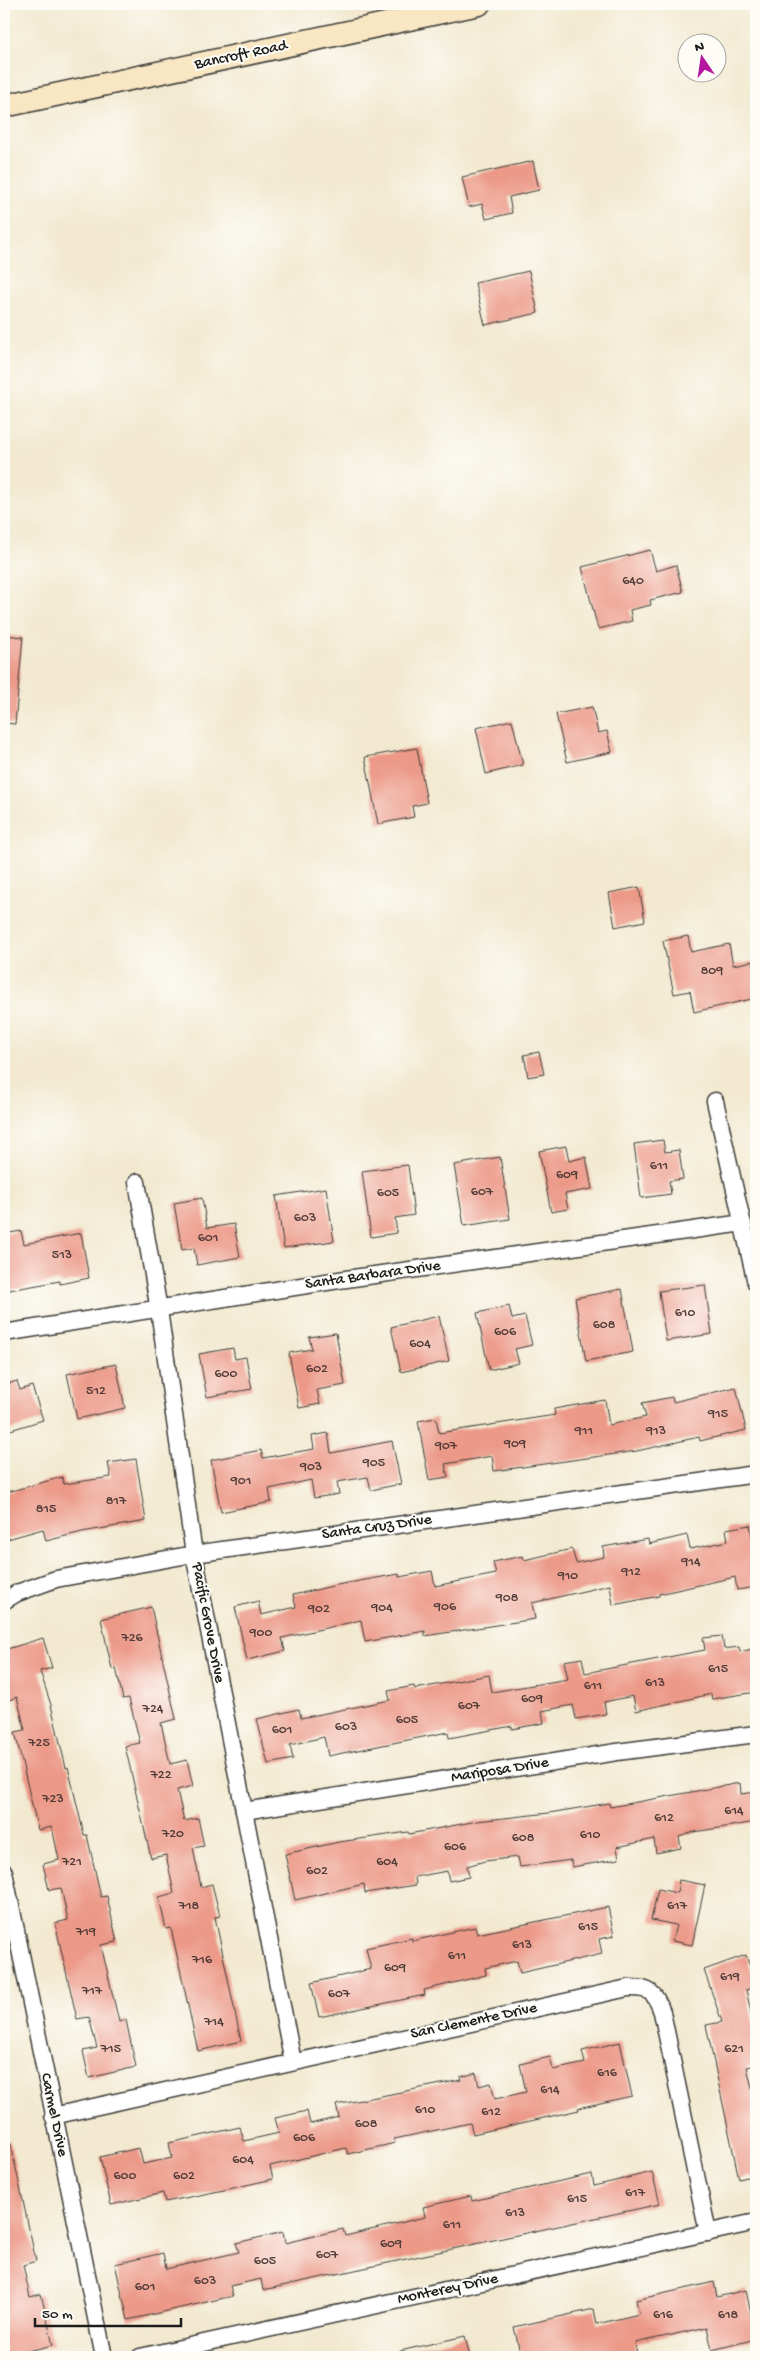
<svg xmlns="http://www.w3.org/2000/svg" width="760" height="2361" font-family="'Gochi Hand',sans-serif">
	<rect width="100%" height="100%" fill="#fdfcf7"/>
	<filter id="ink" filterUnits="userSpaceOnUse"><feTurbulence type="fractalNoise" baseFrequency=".02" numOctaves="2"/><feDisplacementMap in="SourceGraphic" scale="10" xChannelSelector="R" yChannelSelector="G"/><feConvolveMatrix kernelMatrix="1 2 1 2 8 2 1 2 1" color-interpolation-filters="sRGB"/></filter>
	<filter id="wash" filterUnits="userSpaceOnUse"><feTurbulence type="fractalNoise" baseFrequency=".0096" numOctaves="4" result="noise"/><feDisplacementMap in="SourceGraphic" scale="20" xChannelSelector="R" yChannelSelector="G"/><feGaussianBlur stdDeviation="1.12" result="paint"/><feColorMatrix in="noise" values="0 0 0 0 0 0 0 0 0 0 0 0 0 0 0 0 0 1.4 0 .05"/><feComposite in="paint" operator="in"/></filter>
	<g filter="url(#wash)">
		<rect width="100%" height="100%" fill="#f2e9d0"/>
		<g id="blocks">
			<g fill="#ec9988">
				<polygon points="533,161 539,190 509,197 512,213 486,219 482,204 469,207 462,177"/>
				<polygon points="529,271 538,313 485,325 475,283"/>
				<polygon points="650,550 656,571 676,565 683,592 650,600 651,605 630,610 632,621 598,629 582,567"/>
				<polygon points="4,635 23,637 15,724 4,723"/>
				<polygon points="592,707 598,733 607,731 612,752 567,762 556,714"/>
				<polygon points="512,720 523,765 486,774 476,728"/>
				<polygon points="417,748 427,803 412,806 414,817 378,824 365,757"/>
				<polygon points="639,887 645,921 615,927 609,893"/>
				<polygon points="688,936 691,952 729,944 733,965 753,961 756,978 756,998 694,1012 690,991 674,994 663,941"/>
				<polygon points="539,1052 544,1074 528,1077 524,1055"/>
				<polygon points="663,1140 665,1152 679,1150 683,1179 669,1181 671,1194 641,1198 634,1144"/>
				<polygon points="566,1146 569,1161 586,1157 592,1189 565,1194 568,1209 551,1212 539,1151"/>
				<polygon points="500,1157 510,1219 464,1226 454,1165"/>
				<polygon points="408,1165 414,1215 395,1218 397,1233 371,1237 362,1171"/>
				<polygon points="326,1188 334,1241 284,1248 276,1196"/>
				<polygon points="202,1198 207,1228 234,1224 240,1257 197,1265 194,1248 182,1250 174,1203"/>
				<polygon points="21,1231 24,1244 81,1233 89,1278 60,1284 60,1281 4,1291 4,1234"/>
				<polygon points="705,1285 712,1334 666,1341 659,1291"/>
				<polygon points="622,1289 633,1352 586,1361 575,1298"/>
				<polygon points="509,1306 512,1319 525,1316 532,1345 515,1349 519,1363 489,1370 477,1313"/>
				<polygon points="439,1316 449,1361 401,1372 391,1327"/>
				<polygon points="336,1333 345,1385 317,1390 320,1404 299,1408 289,1353 312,1349 309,1337"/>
				<polygon points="233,1348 235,1359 246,1357 252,1389 207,1397 199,1354"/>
				<polygon points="116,1364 125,1408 77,1419 67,1374"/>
				<polygon points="17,1381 20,1390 32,1386 43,1420 4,1432 4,1385"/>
				<polygon points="736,1387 746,1430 700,1441 699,1437 637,1451 494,1471 492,1456 445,1464 448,1477 429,1480 418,1421 436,1418 439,1433 555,1415 554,1409 605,1400 609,1425 646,1417 642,1403 672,1397 673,1402"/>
				<polygon points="328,1433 331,1453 392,1441 401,1484 371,1490 368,1477 337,1482 339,1494 314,1498 311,1480 269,1489 271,1502 221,1512 211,1460 261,1450 263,1458 314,1449 312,1436"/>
				<polygon points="136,1459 146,1521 82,1532 46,1541 43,1529 4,1540 4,1493 62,1477 64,1484 111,1477 108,1463"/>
				<polygon points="750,1525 753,1542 756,1541 756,1587 737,1590 735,1577 659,1594 659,1596 613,1605 610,1585 532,1603 535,1619 425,1636 425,1631 365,1642 361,1620 282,1638 285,1651 247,1660 235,1607 258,1601 261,1615 296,1607 293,1595 337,1585 399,1574 399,1577 432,1571 435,1586 496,1574 493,1562 523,1556 524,1560 572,1549 576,1563 604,1557 603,1547 648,1539 649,1544 687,1535 690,1549 728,1541 726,1529"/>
				<polygon points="151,1607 176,1719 161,1723 170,1764 187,1760 193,1786 177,1790 184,1821 198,1818 204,1846 193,1848 201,1887 212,1884 220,1916 215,1917 241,2041 198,2051 171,1928 166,1929 159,1897 174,1893 166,1855 151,1858 125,1746 140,1743 129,1698 123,1699 116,1668 112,1669 101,1619"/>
				<polygon points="722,1636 724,1649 739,1647 740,1652 756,1648 756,1692 712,1699 711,1694 636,1711 633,1696 604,1702 606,1714 576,1719 573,1705 542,1711 544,1723 512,1729 512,1726 449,1738 448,1732 328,1756 324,1737 290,1745 293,1759 268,1764 257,1719 299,1709 301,1718 390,1700 388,1691 414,1686 415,1689 489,1675 492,1692 568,1679 564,1661 582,1658 585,1673 705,1650 703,1638"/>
				<polygon points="43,1638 52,1668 40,1671 51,1705 66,1768 68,1767 84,1835 87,1835 101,1897 107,1896 117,1942 101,1945 119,2022 126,2020 136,2067 89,2078 83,2051 97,2048 89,2017 77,2019 55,1923 68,1920 61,1888 49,1890 43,1864 59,1860 52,1827 38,1830 15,1732 25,1730 17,1697 4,1702 4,1650"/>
				<polygon points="740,1783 741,1794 756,1792 756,1822 694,1832 679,1837 681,1848 656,1853 654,1839 617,1847 619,1859 572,1867 571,1860 520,1867 518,1857 485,1861 467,1866 469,1877 449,1881 447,1871 415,1877 416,1885 365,1893 364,1884 295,1900 285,1854 339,1842 408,1832 409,1834 477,1821 549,1813 609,1803 610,1807"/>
				<polygon points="679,1880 705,1885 692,1945 672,1941 676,1925 651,1920 658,1889 677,1893"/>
				<polygon points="608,1907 614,1936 599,1939 602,1954 520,1973 517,1961 485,1968 486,1975 424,1990 425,1995 319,2017 311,1983 371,1969 366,1948 412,1938 412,1941 475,1927 477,1934"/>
				<polygon points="746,1955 756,1983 756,1986 746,1990 756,2034 756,2065 747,2067 754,2097 756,2097 756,2175 739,2179 706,2025 722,2022 704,1970"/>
				<polygon points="620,2042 632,2096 578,2108 579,2110 473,2134 470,2123 394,2139 395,2143 348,2154 346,2148 270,2166 273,2179 224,2190 165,2202 163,2193 111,2205 100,2157 139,2148 143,2164 172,2158 169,2143 240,2127 244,2141 279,2133 275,2118 307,2111 310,2124 339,2117 336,2105 461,2080 460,2077 476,2073 479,2086 491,2083 495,2099 526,2092 520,2064 550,2057 553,2070 585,2063 582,2051"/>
				<polygon points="10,2141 36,2261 23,2265 30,2297 41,2294 53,2345 4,2357 4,2142"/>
				<polygon points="652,2172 660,2204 263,2290 261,2279 230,2286 233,2296 128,2320 115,2264 163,2253 166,2269 239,2252 236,2243 283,2232 285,2243 343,2229 345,2236 425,2217 423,2207 471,2196 472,2201 592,2174 594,2186"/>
				<polygon points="714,2282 717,2297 746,2290 756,2339 712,2350 707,2327 635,2343 637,2355 629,2357 521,2357 514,2327 594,2309 597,2324 639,2314 636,2300"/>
				<polygon points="465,2336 470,2357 401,2357 400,2351"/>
			</g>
		</g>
	</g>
	<g filter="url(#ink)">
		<use href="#blocks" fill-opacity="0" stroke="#3c3b37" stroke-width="1"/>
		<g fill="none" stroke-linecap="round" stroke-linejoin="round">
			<defs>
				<g id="street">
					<polyline points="715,1101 756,1283"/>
					<polyline points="137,1182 159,1310 194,1554 293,2062"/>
					<polyline points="4,1333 339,1280 743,1223"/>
					<polyline points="4,1601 17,1593 56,1579 194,1554 756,1474"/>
					<polyline points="244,1811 617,1752 756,1734"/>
					<polyline points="4,1872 104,2357"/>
					<path d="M53,2116L628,1988C649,1987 655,1992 662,2012L708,2233"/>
					<polyline points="140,2357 756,2222"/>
				</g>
				<polyline id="secondary" points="4,106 479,4"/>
			</defs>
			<use href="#street" stroke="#3c3b37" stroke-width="19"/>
			<use href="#secondary" stroke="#3c3b37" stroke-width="25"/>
			<use href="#street" stroke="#fff" stroke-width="16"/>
			<use href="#secondary" stroke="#f9e7c3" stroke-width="22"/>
		</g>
	</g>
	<g text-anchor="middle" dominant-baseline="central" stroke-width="4" stroke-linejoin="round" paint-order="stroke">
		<g font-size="14" fill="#503b37">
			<text x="633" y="581">640</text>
			<text x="712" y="971">809</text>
			<text x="659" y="1166">611</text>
			<text x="567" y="1175">609</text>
			<text x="482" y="1192">607</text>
			<text x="388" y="1193">605</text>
			<text x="305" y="1218">603</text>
			<text x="208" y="1238">601</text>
			<text x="62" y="1255">513</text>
			<text x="685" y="1313">610</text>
			<text x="604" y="1325">608</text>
			<text x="505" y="1332">606</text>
			<text x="420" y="1344">604</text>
			<text x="317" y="1369">602</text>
			<text x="226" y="1374">600</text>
			<text x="96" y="1391">512</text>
			<text x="718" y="1414">915</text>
			<text x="584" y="1431">911</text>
			<text x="656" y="1431">913</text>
			<text x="515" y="1444">909</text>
			<text x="446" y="1446">907</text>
			<text x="374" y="1463">905</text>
			<text x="311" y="1467">903</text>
			<text x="241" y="1481">901</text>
			<text x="116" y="1501">817</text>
			<text x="46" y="1509">815</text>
			<text x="691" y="1562">914</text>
			<text x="631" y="1572">912</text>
			<text x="568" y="1576">910</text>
			<text x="507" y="1598">908</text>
			<text x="445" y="1607">906</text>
			<text x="382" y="1608">904</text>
			<text x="319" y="1609">902</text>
			<text x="261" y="1633">900</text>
			<text x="132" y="1638">726</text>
			<text x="718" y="1669">615</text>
			<text x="655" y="1683">613</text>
			<text x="593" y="1686">611</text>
			<text x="532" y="1699">609</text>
			<text x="469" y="1706">607</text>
			<text x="153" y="1709">724</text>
			<text x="407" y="1720">605</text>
			<text x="346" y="1727">603</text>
			<text x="282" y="1730">601</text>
			<text x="39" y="1743">725</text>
			<text x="161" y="1775">722</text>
			<text x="53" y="1799">723</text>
			<text x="734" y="1811">614</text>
			<text x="664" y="1818">612</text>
			<text x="173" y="1834">720</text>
			<text x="590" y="1835">610</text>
			<text x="523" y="1838">608</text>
			<text x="455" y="1847">606</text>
			<text x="72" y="1862">721</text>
			<text x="387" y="1862">604</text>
			<text x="317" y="1871">602</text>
			<text x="189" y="1906">718</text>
			<text x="677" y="1906">617</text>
			<text x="588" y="1927">615</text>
			<text x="86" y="1932">719</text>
			<text x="522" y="1945">613</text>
			<text x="457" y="1956">611</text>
			<text x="202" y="1960">716</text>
			<text x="395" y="1968">609</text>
			<text x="730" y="1977">619</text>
			<text x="92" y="1991">717</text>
			<text x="339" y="1994">607</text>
			<text x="214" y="2022">714</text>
			<text x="111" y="2049">715</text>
			<text x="734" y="2049">621</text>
			<text x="607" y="2073">616</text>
			<text x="550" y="2090">614</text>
			<text x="425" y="2110">610</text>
			<text x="491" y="2112">612</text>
			<text x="366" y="2124">608</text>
			<text x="304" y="2138">606</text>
			<text x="243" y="2160">604</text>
			<text x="125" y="2176">600</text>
			<text x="184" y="2176">602</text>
			<text x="635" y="2193">617</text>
			<text x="577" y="2199">615</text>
			<text x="515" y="2213">613</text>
			<text x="452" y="2225">611</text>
			<text x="391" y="2244">609</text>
			<text x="327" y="2255">607</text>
			<text x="265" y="2261">605</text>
			<text x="205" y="2281">603</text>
			<text x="145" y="2287">601</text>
			<text x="663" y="2315">616</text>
			<text x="728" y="2315">618</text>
		</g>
		<g font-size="16" fill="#1c1c1c" stroke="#fdfcf7">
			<text transform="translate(241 56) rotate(-12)">Bancroft Road</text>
			<text transform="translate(373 1276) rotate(-8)">Santa Barbara Drive</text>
			<text transform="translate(377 1528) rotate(-8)">Santa Cruz Drive</text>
			<text transform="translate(207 1623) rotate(79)">Pacific Grove Drive</text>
			<text transform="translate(500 1771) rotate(-9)">Mariposa Drive</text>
			<text transform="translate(474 2022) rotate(-12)">San Clemente Drive</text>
			<text transform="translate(53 2115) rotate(78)">Carmel Drive</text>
			<text transform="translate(448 2290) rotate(-12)">Monterey Drive</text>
		</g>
	</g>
	<rect width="760" height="2361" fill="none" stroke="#fdfcf7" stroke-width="20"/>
	<g transform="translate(702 58) rotate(347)"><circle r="24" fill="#fdfcf7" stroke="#a3a29f"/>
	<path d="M0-4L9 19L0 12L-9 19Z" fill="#b5179e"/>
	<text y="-8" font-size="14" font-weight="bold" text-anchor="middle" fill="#1c1c1c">N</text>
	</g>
	<path d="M35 2318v8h146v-8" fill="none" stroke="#1c1c1c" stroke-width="2.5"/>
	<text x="42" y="2318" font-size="15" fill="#1c1c1c" stroke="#fdfcf7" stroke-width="4" paint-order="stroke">50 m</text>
</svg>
